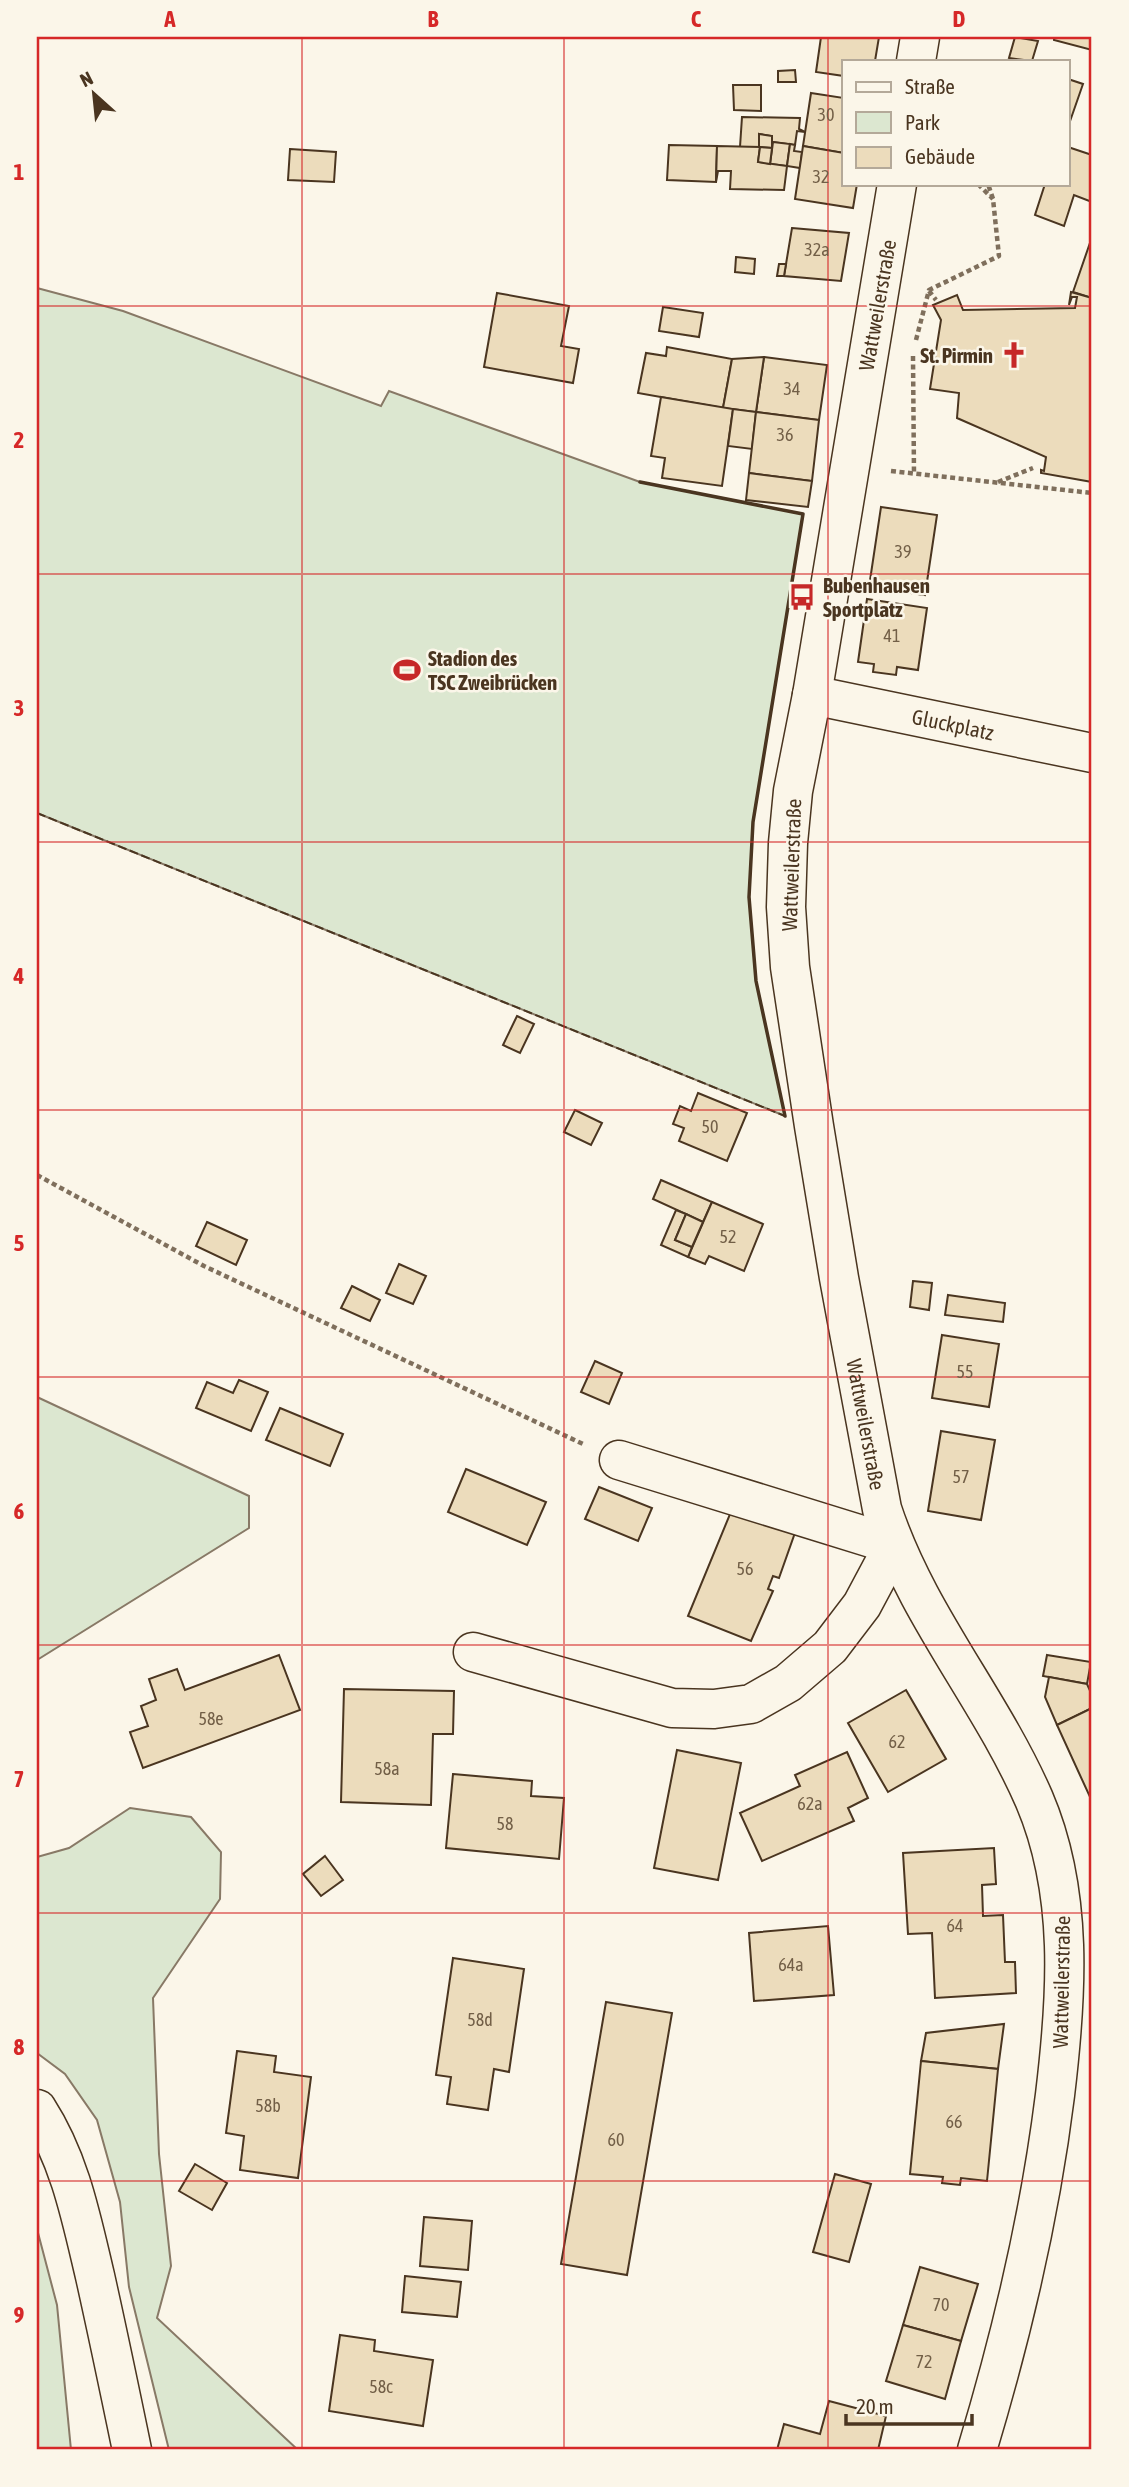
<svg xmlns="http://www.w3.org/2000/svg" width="1129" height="2487" font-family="'Asap Condensed',sans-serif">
	<rect width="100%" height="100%" fill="#fbf6e9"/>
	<g fill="#dce7d0" stroke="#887966" stroke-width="2">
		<polygon points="37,288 123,311 381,406 389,391 640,482 803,514 753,822 749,897 756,981 785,1116 37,813"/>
		<polygon points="37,1397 249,1496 249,1528 37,1660"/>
		<polygon points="130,1808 191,1817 221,1852 220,1899 153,1998 159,2154 171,2266 157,2318 298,2450 169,2450 129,2287 120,2202 97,2120 65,2074 37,2053 37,1857 69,1848"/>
		<polygon points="37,2229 57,2305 71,2450 37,2450"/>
	</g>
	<g fill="#ecdcbc" stroke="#4a3520" stroke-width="2">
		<polygon points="821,37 879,37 875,61 844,61 844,76 816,72"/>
		<polygon points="1015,37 1038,41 1032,61 1009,58"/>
		<polygon points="1054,37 1092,37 1092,50 1054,40"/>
		<polygon points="795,70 796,82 778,82 778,71"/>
		<polygon points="1068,79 1083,84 1068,127"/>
		<polygon points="733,85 761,85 761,111 734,110"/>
		<polygon points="811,93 844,98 844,153 803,146"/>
		<polygon points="742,117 800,118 799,129 805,132 797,131 795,145 773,142 772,148 772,136 759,134 759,147 740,147"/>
		<polygon points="759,134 772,136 772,148 759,147"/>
		<polygon points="773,142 790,144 787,166 770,164"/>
		<polygon points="790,144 795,145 794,151 802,152 800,168 787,166"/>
		<polygon points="669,145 717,146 716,182 667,180"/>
		<polygon points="717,146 760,147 758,162 787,166 784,190 730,189 731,171 718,171 716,182"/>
		<polygon points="803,146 844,153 844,184 857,184 853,208 795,199"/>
		<polygon points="760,147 772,148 770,164 758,162"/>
		<polygon points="1068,147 1092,155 1092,202 1074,195 1064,226 1035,215 1045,184 1068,184"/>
		<polygon points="290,149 336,152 334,182 288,180"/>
		<polygon points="792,228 849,233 841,281 784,276"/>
		<polygon points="1092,237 1092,298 1073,292"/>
		<polygon points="736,257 755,259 754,274 735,272"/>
		<polygon points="779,264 786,264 784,276 777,276"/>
		<polygon points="1071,292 1092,298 1092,482 1041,473 1041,470 1044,471 1046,457 957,418 959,393 930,389 941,320 933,305 957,295 963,310 1075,308 1077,297 1072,297 1069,305"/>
		<polygon points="497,293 569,306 561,346 579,349 573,383 484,367"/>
		<polygon points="663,307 703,313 699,337 659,331"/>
		<polygon points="667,347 732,359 723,408 638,393 646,353 666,356"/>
		<polygon points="764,357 827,365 819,420 756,412"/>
		<polygon points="764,357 756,412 723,408 732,359"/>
		<polygon points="661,397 733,409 722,486 662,478 665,458 651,456"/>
		<polygon points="733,409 756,412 752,449 728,446"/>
		<polygon points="756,412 819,420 812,481 749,473"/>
		<polygon points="749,473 812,481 808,507 746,500"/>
		<polygon points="881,507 937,515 925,595 869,587"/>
		<polygon points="867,599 927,608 918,670 897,667 896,675 873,672 874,664 858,662"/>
		<polygon points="517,1016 534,1024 520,1053 503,1045"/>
		<polygon points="698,1093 747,1113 727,1161 679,1141 684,1128 673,1124 680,1106 691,1111"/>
		<polygon points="575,1110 602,1123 591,1145 564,1132"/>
		<polygon points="661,1180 712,1202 703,1222 653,1199"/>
		<polygon points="712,1202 763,1224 744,1271 709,1256 705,1264 688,1257"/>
		<polygon points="676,1210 686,1214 675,1240 692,1247 688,1257 661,1245"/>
		<polygon points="686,1214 703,1222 692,1247 675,1240"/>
		<polygon points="207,1222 247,1240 236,1265 196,1246"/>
		<polygon points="399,1264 426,1276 413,1304 386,1293"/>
		<polygon points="913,1281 932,1283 929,1310 910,1307"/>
		<polygon points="352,1286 380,1300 370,1321 341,1308"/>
		<polygon points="948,1295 1005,1303 1003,1322 945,1315"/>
		<polygon points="942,1335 999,1344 989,1407 932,1398"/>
		<polygon points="595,1361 622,1373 609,1404 581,1392"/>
		<polygon points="239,1380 268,1392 251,1431 196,1408 207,1382 233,1393"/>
		<polygon points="280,1408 343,1434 330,1466 266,1440"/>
		<polygon points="941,1431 995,1440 981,1520 928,1511"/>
		<polygon points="466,1469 546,1502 527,1545 448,1512"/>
		<polygon points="599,1487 652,1508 638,1541 585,1519"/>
		<polygon points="735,1502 797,1527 779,1578 773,1576 768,1589 773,1591 751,1641 688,1616"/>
		<polygon points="279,1655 300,1710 143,1768 130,1732 148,1726 141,1706 156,1700 149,1679 177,1669 185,1690"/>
		<polygon points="1047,1655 1091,1662 1087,1684 1043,1676"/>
		<polygon points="1049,1677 1087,1684 1092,1695 1092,1708 1057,1725 1045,1697"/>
		<polygon points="344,1689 454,1691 453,1734 433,1734 431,1805 341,1802"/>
		<polygon points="906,1690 946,1759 888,1792 848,1723"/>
		<polygon points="1092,1708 1092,1796 1090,1797 1057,1725"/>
		<polygon points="677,1750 741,1763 718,1880 654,1868"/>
		<polygon points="847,1752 868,1798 848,1808 854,1821 762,1861 740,1813 800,1786 795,1775"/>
		<polygon points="453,1774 532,1781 531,1796 564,1798 559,1859 446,1848"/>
		<polygon points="994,1848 996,1884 982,1885 983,1916 1003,1915 1005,1962 1015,1962 1016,1993 935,1998 932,1933 908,1934 903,1853"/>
		<polygon points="325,1856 343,1880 321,1896 303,1874"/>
		<polygon points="828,1926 834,1995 754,2001 749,1933"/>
		<polygon points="453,1958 524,1969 509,2072 494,2069 488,2110 447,2104 451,2077 436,2075"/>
		<polygon points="606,2002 672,2013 627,2275 561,2264"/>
		<polygon points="1004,2024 998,2069 921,2061 926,2033"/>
		<polygon points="237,2051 276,2056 274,2072 311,2077 298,2178 240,2170 244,2136 226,2133"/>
		<polygon points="921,2061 998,2069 987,2181 961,2178 960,2185 942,2183 943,2177 910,2174"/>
		<polygon points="195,2164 227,2183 212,2210 179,2191"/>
		<polygon points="835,2174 871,2184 849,2262 813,2252"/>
		<polygon points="424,2217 472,2221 468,2270 420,2266"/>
		<polygon points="920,2267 978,2284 961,2341 903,2325"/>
		<polygon points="405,2276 461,2282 457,2317 402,2312"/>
		<polygon points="903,2325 961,2341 945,2399 886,2381"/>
		<polygon points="340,2335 375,2340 374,2351 433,2360 423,2426 329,2411"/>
		<polygon points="829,2401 886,2416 878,2450 777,2450 784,2424 820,2434"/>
	</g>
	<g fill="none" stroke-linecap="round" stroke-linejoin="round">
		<defs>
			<g id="minor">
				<polyline points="916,61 920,37"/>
				<path id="s1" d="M897,184L812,695L793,791L788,843L786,907L790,967L814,1126L839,1278L882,1509C917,1616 990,1698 1034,1799C1074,1892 1067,1996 1055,2095C1040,2216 1012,2334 977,2450"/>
				<path id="s2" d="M812,695L1092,753"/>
				<polyline points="473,1652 672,1708 714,1709 751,1704 788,1683 830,1647 862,1605 894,1545 619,1460"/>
				<path d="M37,2109C70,2160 81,2217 95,2276C108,2334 120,2392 132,2450"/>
			</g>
		</defs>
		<use href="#minor" stroke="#4a3520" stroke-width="41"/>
		<g stroke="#7f6f5c" stroke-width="4.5" stroke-dasharray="5 3.5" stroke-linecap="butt">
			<polyline points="978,184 993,199"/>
			<polyline points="929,291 936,300"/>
			<polyline points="916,340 929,290 999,256 993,199 988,184"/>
			<polyline points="913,356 914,474"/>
			<polyline points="891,471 1092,493"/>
			<polyline points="998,482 1033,468"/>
			<polyline points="37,1175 204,1266 583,1444"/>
		</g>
		<use href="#minor" stroke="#fbf6e9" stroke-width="38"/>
		<polyline stroke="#4a3520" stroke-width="2" stroke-dasharray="9 3.5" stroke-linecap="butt" points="37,813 785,1116"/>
		<polyline stroke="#4a3520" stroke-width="3.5" points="640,482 803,514 753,822 749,897 756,981 785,1116"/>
	</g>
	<path fill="none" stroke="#d62828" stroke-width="2" stroke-opacity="0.55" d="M302,37V2450M564,37V2450M828,37V2450M37,306H1092M37,574H1092M37,842H1092M37,1110H1092M37,1377H1092M37,1645H1092M37,1913H1092M37,2181H1092"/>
	<defs>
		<symbol id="church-bare" viewBox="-9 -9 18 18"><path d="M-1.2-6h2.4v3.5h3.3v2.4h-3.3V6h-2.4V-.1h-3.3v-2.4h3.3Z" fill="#c62828" stroke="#fbf6e9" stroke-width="2.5" paint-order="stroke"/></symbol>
		<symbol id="bus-bare" viewBox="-9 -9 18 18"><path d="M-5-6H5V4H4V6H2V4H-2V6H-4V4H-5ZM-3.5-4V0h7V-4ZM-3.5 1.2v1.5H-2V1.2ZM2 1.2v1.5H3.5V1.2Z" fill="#c62828" stroke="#fbf6e9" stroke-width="2.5" paint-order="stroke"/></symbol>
		<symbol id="stadium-bare" viewBox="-9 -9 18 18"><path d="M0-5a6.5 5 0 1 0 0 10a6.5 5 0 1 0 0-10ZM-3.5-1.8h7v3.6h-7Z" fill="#c62828" stroke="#fbf6e9" stroke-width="2.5" paint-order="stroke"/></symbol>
	</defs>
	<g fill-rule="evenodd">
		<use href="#church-bare" x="995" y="336" width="38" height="38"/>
		<use href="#bus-bare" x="783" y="578" width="38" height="38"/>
		<use href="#stadium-bare" x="388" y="651" width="38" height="38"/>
	</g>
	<g text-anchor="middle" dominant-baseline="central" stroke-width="5" stroke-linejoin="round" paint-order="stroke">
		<g font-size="18" fill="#725f47">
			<text x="826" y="114">30</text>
			<text x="821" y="176">32</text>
			<text x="817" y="249">32a</text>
			<text x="792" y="388">34</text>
			<text x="785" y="434">36</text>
			<text x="903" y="551">39</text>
			<text x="892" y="635">41</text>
			<text x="710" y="1126">50</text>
			<text x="728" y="1236">52</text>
			<text x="965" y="1371">55</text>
			<text x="961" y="1476">57</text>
			<text x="745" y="1568">56</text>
			<text x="211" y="1718">58e</text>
			<text x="897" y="1741">62</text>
			<text x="387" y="1768">58a</text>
			<text x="810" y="1803">62a</text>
			<text x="505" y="1823">58</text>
			<text x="955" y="1925">64</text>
			<text x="791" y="1964">64a</text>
			<text x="480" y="2019">58d</text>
			<text x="268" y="2105">58b</text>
			<text x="954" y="2121">66</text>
			<text x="616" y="2139">60</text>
			<text x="941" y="2304">70</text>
			<text x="924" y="2361">72</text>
			<text x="381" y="2386">58c</text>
		</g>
		<g font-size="21" fill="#4a3520" stroke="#fbf6e9">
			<text transform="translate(877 305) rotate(-80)">Wattweilerstraße</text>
			<text stroke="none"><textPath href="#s2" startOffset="144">Gluckplatz</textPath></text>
			<text transform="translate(791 865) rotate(-88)">Wattweilerstraße</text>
			<text stroke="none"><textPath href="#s1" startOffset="1256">Wattweilerstraße</textPath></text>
			<text transform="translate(1061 1982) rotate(-89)">Wattweilerstraße</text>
		</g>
		<g font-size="21" font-weight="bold" fill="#4a3520" stroke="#fbf6e9" text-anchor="start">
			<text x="993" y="355" text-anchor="end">St. Pirmin</text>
			<text x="823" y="585">Bubenhausen<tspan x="823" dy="24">Sportplatz</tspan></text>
			<text x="428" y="658">Stadion des<tspan x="428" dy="24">TSC Zweibrücken</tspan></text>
		</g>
	</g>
	<rect width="1129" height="2487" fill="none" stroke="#fbf6e9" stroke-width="77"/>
	<rect x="842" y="60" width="228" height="126" fill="#fbf6e9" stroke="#b4a999" stroke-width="2"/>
	<rect x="856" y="82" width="35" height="10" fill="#fbf6e9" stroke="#b4a999" stroke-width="2"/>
	<text x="905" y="94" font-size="21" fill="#4a3520">Straße</text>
	<rect x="856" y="112" width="35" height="21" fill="#dce7d0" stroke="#b4a999" stroke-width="2"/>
	<text x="905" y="130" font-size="21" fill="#4a3520">Park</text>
	<rect x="856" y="147" width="35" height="21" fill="#ecdcbc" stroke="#b4a999" stroke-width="2"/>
	<text x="905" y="164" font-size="21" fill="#4a3520">Gebäude</text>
	<g transform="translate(94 94) rotate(333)" stroke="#fbf6e9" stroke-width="5" paint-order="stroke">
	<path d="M0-5L12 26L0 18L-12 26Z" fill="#4a3520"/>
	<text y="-10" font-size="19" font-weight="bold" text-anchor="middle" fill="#4a3520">N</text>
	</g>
	<path d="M846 2414v10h126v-10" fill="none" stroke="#4a3520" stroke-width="3.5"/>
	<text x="856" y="2414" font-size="21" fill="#4a3520" stroke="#fbf6e9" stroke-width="5" paint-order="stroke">20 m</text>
	<rect x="38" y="38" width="1052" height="2410" fill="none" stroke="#d62828" stroke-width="2.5"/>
	<g font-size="23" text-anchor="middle" font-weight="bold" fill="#d62828">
		<text x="170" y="27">A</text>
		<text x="433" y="27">B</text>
		<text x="696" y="27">C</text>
		<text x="959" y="27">D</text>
		<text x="19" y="180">1</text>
		<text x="19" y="448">2</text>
		<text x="19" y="716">3</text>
		<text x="19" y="984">4</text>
		<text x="19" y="1251">5</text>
		<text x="19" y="1519">6</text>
		<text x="19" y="1787">7</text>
		<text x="19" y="2055">8</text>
		<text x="19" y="2323">9</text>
	</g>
</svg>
